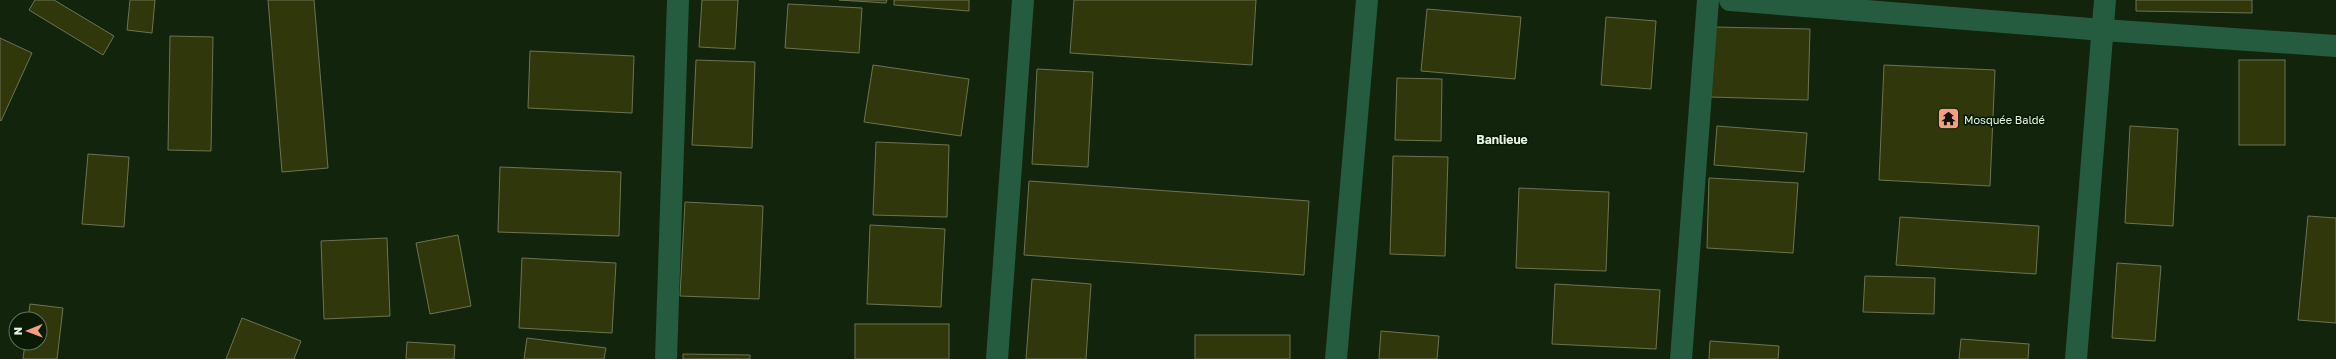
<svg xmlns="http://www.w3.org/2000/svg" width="2336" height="359" font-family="'Golos Text',sans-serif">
	<rect width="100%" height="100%" fill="#13240d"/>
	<g fill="#30370a" stroke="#6c7353">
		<polygon points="35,0 54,0 114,36 103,55 29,10"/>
		<polygon points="130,0 155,0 152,33 127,30"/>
		<polygon points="268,0 314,0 328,168 282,172"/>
		<polygon points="702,0 738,0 735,49 699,47"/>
		<polygon points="839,0 887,0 886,3"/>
		<polygon points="894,0 969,0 969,11 894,5"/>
		<polygon points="1074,0 1256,0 1252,65 1070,53"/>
		<polygon points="2136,0 2252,0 2252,13 2136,11"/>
		<polygon points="788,4 862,8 859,53 785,48"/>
		<polygon points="1427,9 1521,17 1515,79 1421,71"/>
		<polygon points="1606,17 1656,21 1651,89 1601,85"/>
		<polygon points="1713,27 1810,29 1808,100 1711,97"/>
		<polygon points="170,36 213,37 211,151 168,150"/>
		<polygon points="0,38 32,53 1,121 0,120"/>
		<polygon points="530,51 634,56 632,113 528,108"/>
		<polygon points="696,60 755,62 752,148 692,145"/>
		<rect x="2239" y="60" width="46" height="85"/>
		<polygon points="873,65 969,79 961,136 864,122"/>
		<polygon points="1884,65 1995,70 1990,186 1879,180"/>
		<polygon points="1037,69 1093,72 1088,167 1032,164"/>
		<polygon points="1397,78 1442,79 1441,141 1395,140"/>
		<polygon points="1717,126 1807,133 1804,172 1714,165"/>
		<polygon points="2130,126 2178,129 2173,226 2125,223"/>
		<polygon points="876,142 949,145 947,217 873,215"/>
		<polygon points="88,154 129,157 124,227 82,224"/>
		<polygon points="1393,156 1448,157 1445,256 1390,254"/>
		<polygon points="500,167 621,172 619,236 498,232"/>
		<polygon points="1709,178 1798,183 1793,253 1707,248"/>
		<polygon points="1029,181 1309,201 1304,275 1024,255"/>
		<polygon points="1519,188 1609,192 1606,271 1516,268"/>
		<polygon points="685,202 763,206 759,299 680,296"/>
		<polygon points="2308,216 2336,218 2336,323 2298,320"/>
		<polygon points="1900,217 2039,226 2036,274 1896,265"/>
		<polygon points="870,225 945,229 941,307 867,304"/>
		<polygon points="458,235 471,306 430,314 416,243"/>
		<polygon points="387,238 390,316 324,319 321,241"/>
		<polygon points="522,258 616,263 612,333 519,328"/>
		<polygon points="2117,263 2161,266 2155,341 2112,338"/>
		<polygon points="1865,276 1935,278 1934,314 1863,312"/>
		<polygon points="1032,279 1091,284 1086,359 1026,359"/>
		<polygon points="1555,284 1660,290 1656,349 1552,344"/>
		<polygon points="30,304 63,308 57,359 23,359 25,343 40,343 40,319 28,319"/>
		<polygon points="242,318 301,341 294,359 226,359"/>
		<rect x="855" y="324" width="94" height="35"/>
		<polygon points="1381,331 1439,336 1437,359 1379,359"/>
		<rect x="1195" y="335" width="95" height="24"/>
		<polygon points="527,338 606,348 604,359 524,359"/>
		<polygon points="1961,339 2029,344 2028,359 1959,359"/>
		<polygon points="1710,341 1779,346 1778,359 1709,359"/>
		<polygon points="407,342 455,345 454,359 406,359"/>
		<polygon points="683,354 750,355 750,359 683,359"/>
	</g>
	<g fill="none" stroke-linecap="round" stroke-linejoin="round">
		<g stroke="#255b3e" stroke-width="22">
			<polyline points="1730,0 2103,30 2336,46"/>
			<polyline points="666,359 678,0"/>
			<polyline points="997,359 1023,0"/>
			<polyline points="1336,359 1367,0"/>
			<polyline points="1681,359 1708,0"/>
			<polyline points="2076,359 2105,0"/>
		</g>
	</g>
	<defs>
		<symbol id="temple-square" viewBox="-11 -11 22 22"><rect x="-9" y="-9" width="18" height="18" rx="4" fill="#f39f82" stroke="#0a1b05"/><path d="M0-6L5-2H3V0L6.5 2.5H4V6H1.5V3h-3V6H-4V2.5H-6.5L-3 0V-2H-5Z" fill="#111"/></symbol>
	</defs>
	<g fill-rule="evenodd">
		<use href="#temple-square" x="1936" y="106" width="25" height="25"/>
	</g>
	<g text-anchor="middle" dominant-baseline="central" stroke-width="3.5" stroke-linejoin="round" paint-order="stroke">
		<g font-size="11" fill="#e7f3e3" stroke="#0a1b05" text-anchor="start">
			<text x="1964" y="119">Mosquée Baldé</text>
		</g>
		<g font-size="12" font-weight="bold" fill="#e7f3e3" stroke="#0a1b05">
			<text x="1502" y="139">Banlieue</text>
		</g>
	</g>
	<g transform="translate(28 331) rotate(269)"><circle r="19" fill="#0a1b05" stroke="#62715e"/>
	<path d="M0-3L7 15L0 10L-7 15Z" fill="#f39f82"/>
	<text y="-6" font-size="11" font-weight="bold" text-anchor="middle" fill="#e7f3e3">N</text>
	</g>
</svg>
